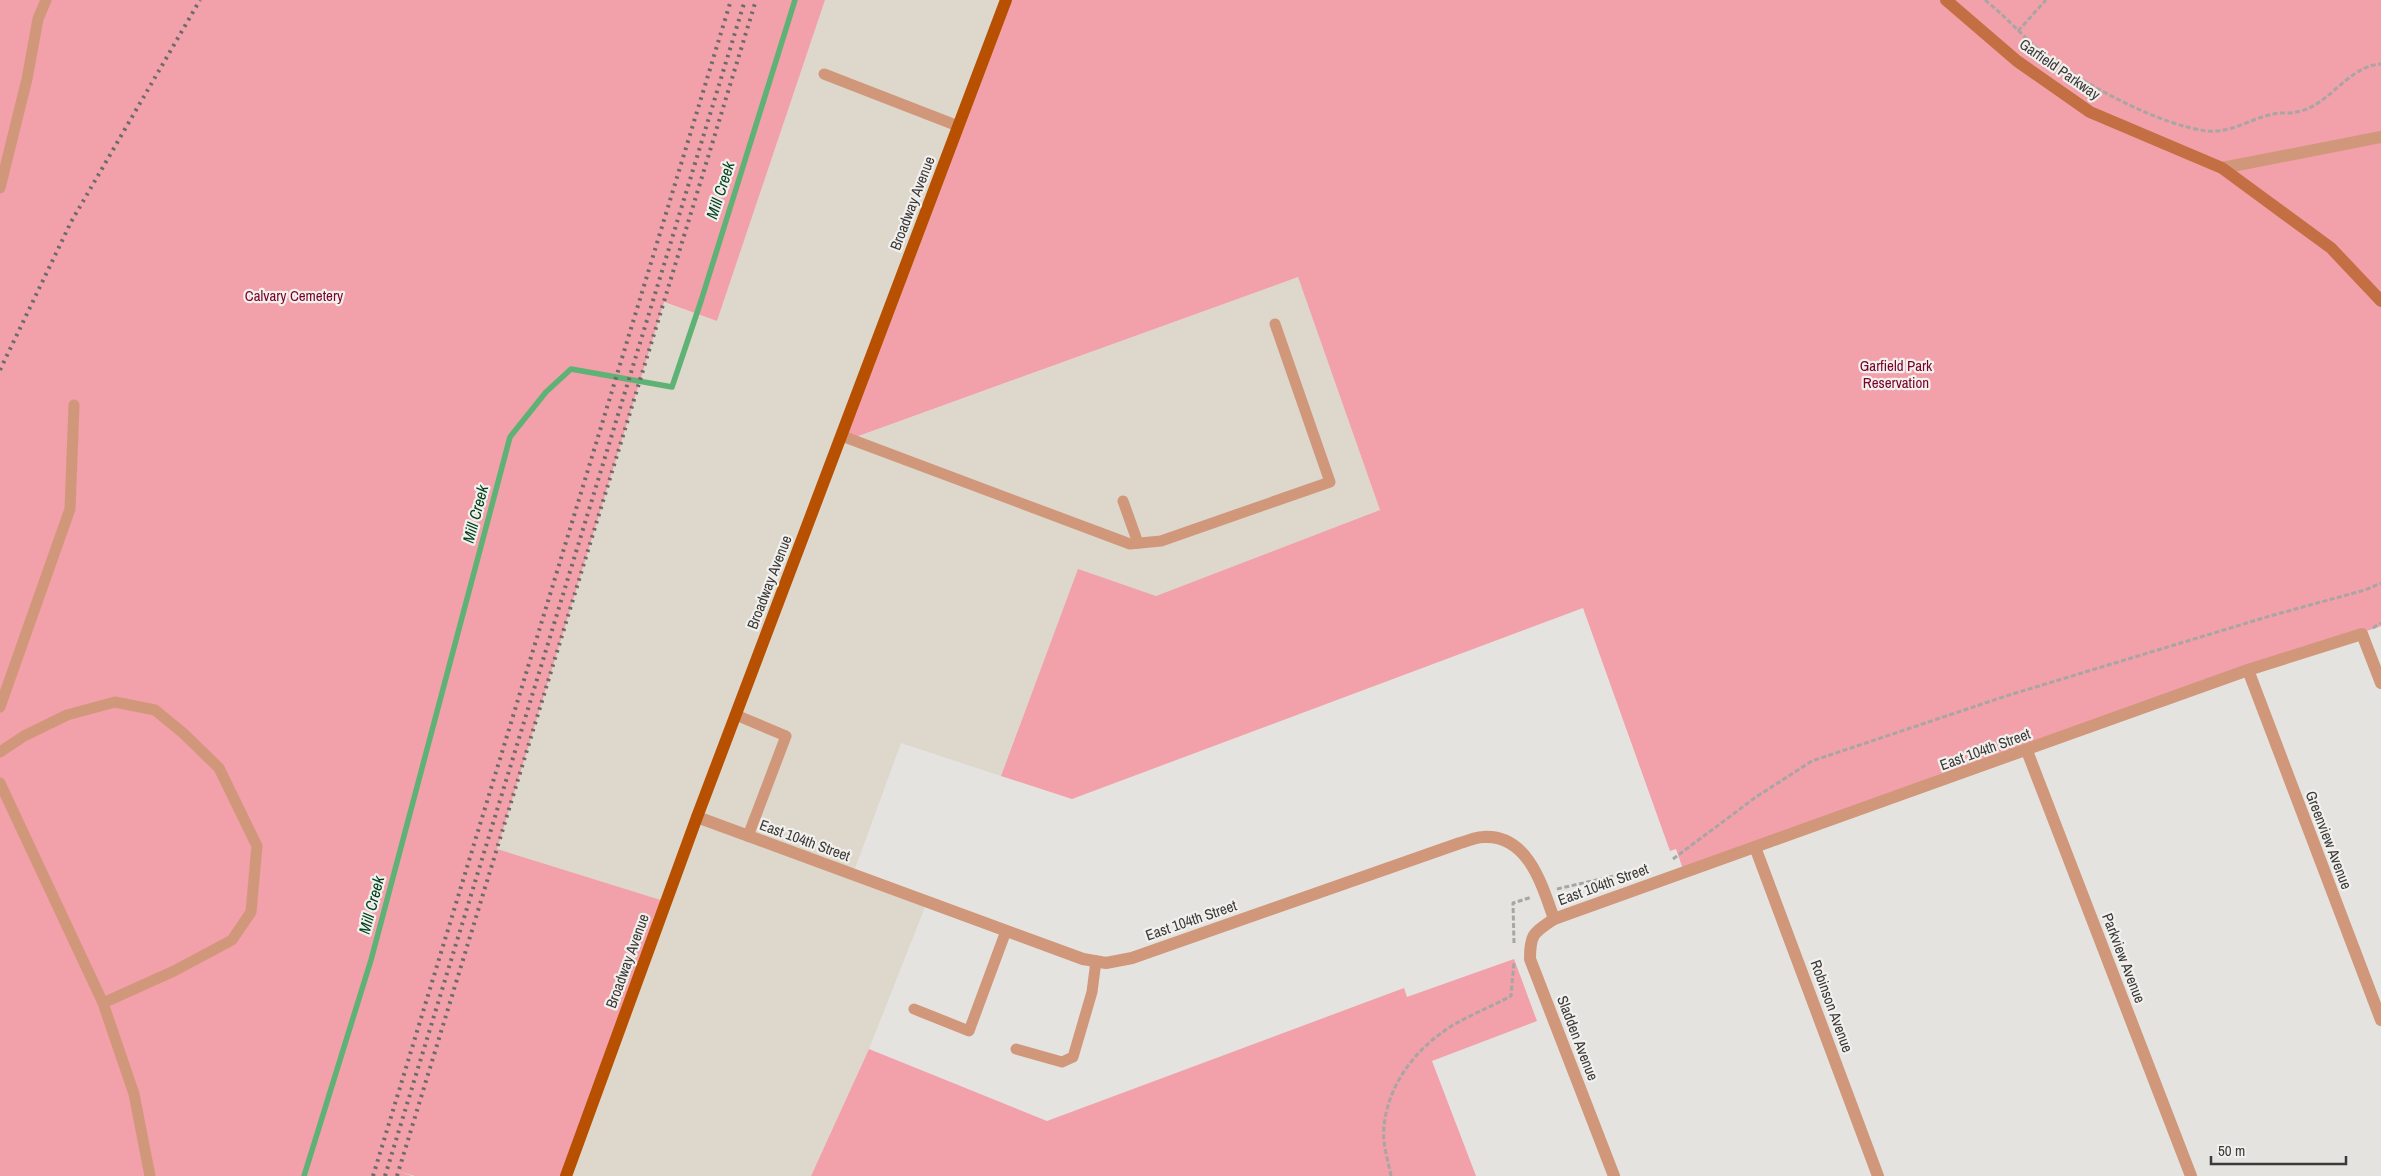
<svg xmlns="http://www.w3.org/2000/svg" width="2381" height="1176" font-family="'Archivo Narrow',sans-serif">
	<rect width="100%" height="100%" fill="#e5e3df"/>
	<polygon fill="#ddd7cc" points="825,0 1006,0 843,442 1298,277 1380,510 1156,596 1078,570 1001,776 901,743 853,874 927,902 869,1049 811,1176 412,1176 387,1168 653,299 717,321"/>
	<g fill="#f2a0a9">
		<polygon points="0,0 825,0 717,321 664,302 497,849 667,902 566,1176 415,1176 398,1171 412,1176 0,1176"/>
		<polygon points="1006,0 2381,0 2381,626 1684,872 1676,849 1670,851 1583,608 1072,799 1001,776 1078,569 1156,596 1380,510 1298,277 842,442"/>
		<polygon points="1514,959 1537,1021 1432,1061 1476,1176 811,1176 869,1049 1047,1121 1404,988 1407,997"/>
	</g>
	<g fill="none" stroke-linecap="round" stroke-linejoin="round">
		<polyline stroke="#5fb276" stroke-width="5.5" points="304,1176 371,960 510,437 546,392 571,369 672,387 701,301 795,0"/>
		<g stroke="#a7a6a3" stroke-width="3" stroke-dasharray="5 2.5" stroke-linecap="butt">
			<path d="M1985,0C2009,19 2028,43 2053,61C2092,88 2162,126 2208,131C2233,133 2251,118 2274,114C2281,112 2289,114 2296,112C2329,107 2347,66 2381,64"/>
			<polyline points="2018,31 2046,0"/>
			<polyline points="2373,628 2381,623"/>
			<polyline points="1673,859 1756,797 1812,761 2006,696 2270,616 2365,590 2381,583"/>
			<polyline points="1557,889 1644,869"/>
			<polyline points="1514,943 1513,903 1532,897"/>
			<path d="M1391,1176C1388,1160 1382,1143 1384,1127C1387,1090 1410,1056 1440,1034C1459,1019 1489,1008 1511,996L1514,962"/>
		</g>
		<g stroke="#d1977a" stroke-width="11">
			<polyline points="824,74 958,126"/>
			<polyline points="0,188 27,79 38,19 46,0"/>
			<polyline points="842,436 1130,544 1161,541 1330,482 1275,324"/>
			<polyline points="1123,501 1138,543"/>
			<polyline points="0,707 70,509 74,405"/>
			<polyline points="736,715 786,736 748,836"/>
			<polyline points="0,752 24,736 67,715 115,702 155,710 183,733 219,768 257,846 251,912 232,940 174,971 103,1003"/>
			<polyline points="0,783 103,1003 134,1094 150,1176"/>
			<polyline points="914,1009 969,1031 1006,931"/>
			<polyline points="1016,1049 1062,1062 1073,1057 1092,992 1096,961"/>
		</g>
		<g stroke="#d1977a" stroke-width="12">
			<polyline points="2222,168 2381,137"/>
			<polyline points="2248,670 2381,1020"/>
			<polyline points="2027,751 2191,1176"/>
			<path d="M697,817L1083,959L1106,963L1132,958L1460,843C1468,841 1476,837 1483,837C1528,834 1542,885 1554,919"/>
			<polyline points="1755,847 1878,1176"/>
			<path d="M1614,1176L1530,959C1530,933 1534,933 1554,919L2248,670L2362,634L2381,683"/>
		</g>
		<polyline stroke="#c46f43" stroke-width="12" points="1946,0 2017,61 2090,112 2222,168 2331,248 2381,301"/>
		<polyline stroke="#b85001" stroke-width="12" points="566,1176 697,817 1006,0"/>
		<g stroke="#6d6b6a" stroke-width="4" stroke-dasharray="2.5 5" stroke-linecap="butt">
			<polyline points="0,370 71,222 200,0"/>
			<polyline points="373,1176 731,0"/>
			<polyline points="385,1176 745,0"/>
			<polyline points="397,1176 756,0"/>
		</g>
	</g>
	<g text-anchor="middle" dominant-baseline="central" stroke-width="4.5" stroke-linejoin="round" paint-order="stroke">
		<g font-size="15" fill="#3b3a39" stroke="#f2f0ed">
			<text transform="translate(2060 69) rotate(35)">Garfield Parkway</text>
			<text transform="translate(912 203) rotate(-69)">Broadway Avenue</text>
			<text transform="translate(769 582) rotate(-69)">Broadway Avenue</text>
			<text transform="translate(1985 749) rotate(-20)">East 104th Street</text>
			<text transform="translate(805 840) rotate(20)">East 104th Street</text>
			<text transform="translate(2329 840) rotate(69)">Greenview Avenue</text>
			<text transform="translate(1603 884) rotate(-20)">East 104th Street</text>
			<text transform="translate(1191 920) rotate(-19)">East 104th Street</text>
			<text transform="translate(2124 958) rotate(69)">Parkview Avenue</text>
			<text transform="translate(627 961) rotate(-70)">Broadway Avenue</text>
			<text transform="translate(1832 1006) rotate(70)">Robinson Avenue</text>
			<text transform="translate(1578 1038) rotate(69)">Sladden Avenue</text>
		</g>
		<g font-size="15" fill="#7a0028" stroke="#f2f0ed">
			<text x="294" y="295">Calvary Cemetery</text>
			<text x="1896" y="365">Garfield Park<tspan x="1896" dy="17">Reservation</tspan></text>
		</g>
		<g font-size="16" font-style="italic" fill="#00431d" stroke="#f2f0ed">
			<text transform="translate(720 190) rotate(-72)">Mill Creek</text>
			<text transform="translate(475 514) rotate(-75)">Mill Creek</text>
			<text transform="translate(371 905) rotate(-75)">Mill Creek</text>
		</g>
	</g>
	<path d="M2211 1156v8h135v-8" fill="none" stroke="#3b3a39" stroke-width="2.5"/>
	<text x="2218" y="1156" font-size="15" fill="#3b3a39" stroke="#f2f0ed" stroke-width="4" paint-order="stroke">50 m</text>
</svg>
